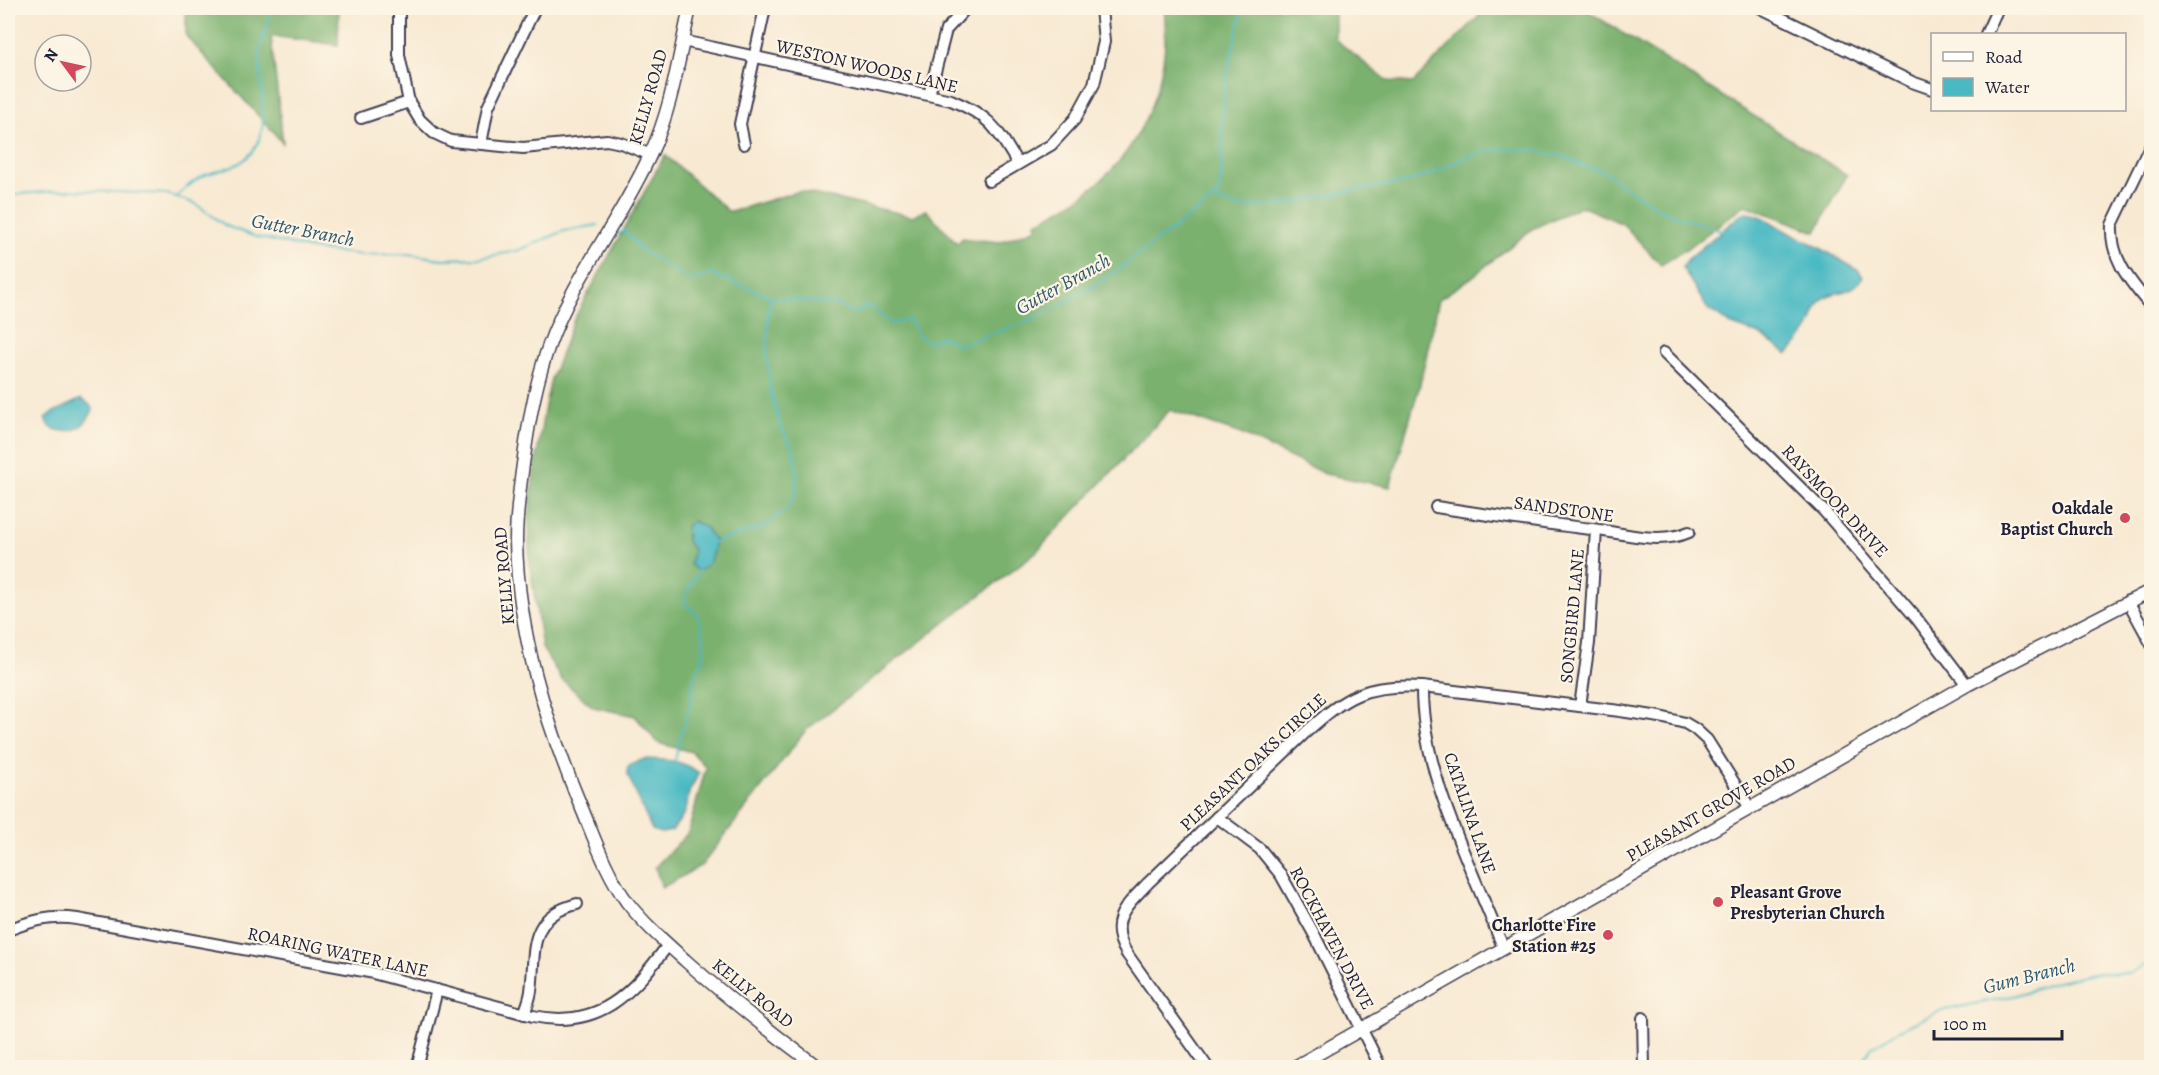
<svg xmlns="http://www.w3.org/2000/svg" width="2159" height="1075" font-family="Alegreya,serif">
	<rect width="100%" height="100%" fill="#fcf5e5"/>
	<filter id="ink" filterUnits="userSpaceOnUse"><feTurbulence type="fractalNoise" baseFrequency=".0167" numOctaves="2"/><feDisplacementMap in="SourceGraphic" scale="12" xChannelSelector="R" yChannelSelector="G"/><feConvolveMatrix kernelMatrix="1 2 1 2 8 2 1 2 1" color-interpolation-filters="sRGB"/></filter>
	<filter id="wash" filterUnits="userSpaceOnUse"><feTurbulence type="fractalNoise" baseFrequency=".008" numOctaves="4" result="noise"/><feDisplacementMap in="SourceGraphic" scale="24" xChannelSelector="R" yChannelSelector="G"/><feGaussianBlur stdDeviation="1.35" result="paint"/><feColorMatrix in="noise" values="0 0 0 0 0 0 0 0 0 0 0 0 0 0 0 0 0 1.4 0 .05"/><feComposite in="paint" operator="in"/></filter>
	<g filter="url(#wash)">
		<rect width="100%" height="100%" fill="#f8e9d2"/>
		<g fill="#7ab16e" stroke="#4e6a54" stroke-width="1.5">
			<polygon points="186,8 339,8 338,45 271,36 283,143 186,36"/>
			<path d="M1164,8H1335V39L1387,81L1413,83L1487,8H1583L1847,175L1816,232L1745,205L1691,246L1661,265L1623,224L1581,206L1532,229L1471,278L1439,299L1420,384L1390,487L1325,474L1241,434L1170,410L1036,552L806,730L702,865L662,888L655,867L688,833L706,767L692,752L658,743L635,716L593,707L562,680L542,648L529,557V521L532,487L544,411L551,379L574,319L665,155L728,211H734L799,191L912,216L926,210L958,244L962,238L1000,242L1037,228L1035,223C1052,214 1068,206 1083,195C1142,153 1172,78 1164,8Z"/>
		</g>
		<g fill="#4ab9c3" stroke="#366e7f" stroke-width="1.5">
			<path d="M1743,213C1764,212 1776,228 1794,235C1817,245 1838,258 1859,271L1863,277C1851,298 1831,288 1820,302C1815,309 1813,321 1809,328C1803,338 1796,346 1788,354L1760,335L1730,324L1707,308L1682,267L1688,259Z"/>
			<path d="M81,399L89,404L93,410C90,417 87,421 81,426C70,434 48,433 45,418L52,413Z"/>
			<path d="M693,521L706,528L715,542C712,555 712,565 698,571L690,565L693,550L687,541L686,526Z"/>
			<path d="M644,759C667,760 680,759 699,773L689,792L686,811L672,831L661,833L652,830L627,773L628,766Z"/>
		</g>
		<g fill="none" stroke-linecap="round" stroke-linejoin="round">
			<g stroke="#4ab9c3" stroke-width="2">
				<polyline points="8,195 67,190 167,194 196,204 226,226 256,237 311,249 363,255 408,254 442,259 479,258 517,251 564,231 598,225"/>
				<path d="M176,197C185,189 193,180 205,175C217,170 233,169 244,160C277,134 257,87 260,51C261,38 269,25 270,12"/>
				<polyline points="1214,200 1238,207 1280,205 1365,188 1403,183 1425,176 1479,152 1496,149 1533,150 1562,156 1587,167 1606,172 1616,181 1658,208 1678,217 1724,231"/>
				<path d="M617,235L624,230L641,250L692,281L712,274L771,297L840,305L850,313L859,312L867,305L891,323L909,320L918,335L928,342L943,337L959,345L1038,318L1101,282L1219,195C1225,157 1219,118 1226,80C1230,55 1239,32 1242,8"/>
				<polyline points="713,543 765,526 788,508 795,496 797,467 792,446 780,425 771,392 767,357 768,317 771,297"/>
				<path d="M675,761L680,737L690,707L694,678L704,656L703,636L698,615L684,603C685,591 695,581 699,569"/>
				<polyline points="1859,1068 1871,1048 1897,1031 1940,1011 2013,996 2057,982 2097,973 2129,974 2152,961"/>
			</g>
		</g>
	</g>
	<g filter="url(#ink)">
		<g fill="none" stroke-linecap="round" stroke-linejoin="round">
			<defs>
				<g id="minor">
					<polyline points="399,8 399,55 409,102 420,120 434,133 451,141 523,148 607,140 621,143 651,155"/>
					<polyline points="1761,8 1912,82 1932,89"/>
					<polyline points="1986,34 1998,8"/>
					<path d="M683,41L951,100C992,117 996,128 1018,164"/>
					<polyline points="929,95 946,30 966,8"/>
					<polyline points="361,118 409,102"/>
					<path d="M2152,142L2112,225C2110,260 2131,282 2152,308"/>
					<polyline points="481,144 488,107 535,8"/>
					<polyline points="744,144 740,124 765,8"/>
					<polyline points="989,181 1051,145 1075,119 1094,84 1104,42 1101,8"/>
					<polyline points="1664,353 1824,511 1917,619 1967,685"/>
					<path d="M1436,507C1488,515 1540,523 1592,529C1622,533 1660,545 1689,532"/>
					<polyline points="2128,601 2152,645"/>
					<path d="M1422,687C1421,772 1472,868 1503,947"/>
					<polyline points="1580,706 1589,643 1596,530"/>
					<polyline points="1217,817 1260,849 1281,875 1314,934 1381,1068"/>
					<path d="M8,930C31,921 51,915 77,919L369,972L533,1016C600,1030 632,993 668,945"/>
					<path d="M524,1014C527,1006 530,999 531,991C536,952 526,917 577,904"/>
					<polyline points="1643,1018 1644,1068"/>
					<polyline points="417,1068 437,990"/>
					<path d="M1208,1068L1127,954C1107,921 1126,906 1148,883L1306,732C1347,695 1366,684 1422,687L1620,711L1660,717L1685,723L1695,729L1707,740L1750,808"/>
				</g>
				<g id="tertiary">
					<path d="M690,8C679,56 672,108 651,153C621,220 574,276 549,345C536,382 529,419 524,457C520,485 516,513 516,541C518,633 545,720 580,804C594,837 606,873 627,902C644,924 666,943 687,962C729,999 773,1034 819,1068"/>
					<polyline points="1293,1068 1967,685 2152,590"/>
				</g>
			</defs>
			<use href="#minor" stroke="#424052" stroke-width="14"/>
			<use href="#tertiary" stroke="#424052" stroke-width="15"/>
			<use href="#minor" stroke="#fff" stroke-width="10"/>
			<use href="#tertiary" stroke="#fff" stroke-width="12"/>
		</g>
	</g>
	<g fill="#d1495b" stroke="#fcf5e5" stroke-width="2">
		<circle cx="2125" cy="518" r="6"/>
		<circle cx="1718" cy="902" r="6"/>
		<circle cx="1608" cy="935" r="6"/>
	</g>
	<g text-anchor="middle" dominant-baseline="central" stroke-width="4.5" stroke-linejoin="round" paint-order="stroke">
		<g font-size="18" fill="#22223b" stroke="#fcf5e5">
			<text transform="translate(867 66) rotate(13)">WESTON WOODS LANE</text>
			<text transform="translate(648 97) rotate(-74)">KELLY ROAD</text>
			<text transform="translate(1835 501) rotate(47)">RAYSMOOR DRIVE</text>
			<text transform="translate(1564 509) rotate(8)">SANDSTONE</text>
			<text transform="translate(504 576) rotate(-95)">KELLY ROAD</text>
			<text transform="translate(1572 616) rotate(-85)">SONGBIRD LANE</text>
			<text transform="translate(1253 762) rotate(-43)">PLEASANT OAKS CIRCLE</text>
			<text transform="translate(1711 809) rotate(-30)">PLEASANT GROVE ROAD</text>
			<text transform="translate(1470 813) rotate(71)">CATALINA LANE</text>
			<text transform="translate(1332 938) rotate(62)">ROCKHAVEN DRIVE</text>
			<text transform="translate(338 952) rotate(12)">ROARING WATER LANE</text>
			<text transform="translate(753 993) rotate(39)">KELLY ROAD</text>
		</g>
		<g font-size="18" font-weight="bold" fill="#22223b" stroke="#fcf5e5" text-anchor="end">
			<text x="2113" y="508">Oakdale<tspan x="2113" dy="21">Baptist Church</tspan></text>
			<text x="1730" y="892" text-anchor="start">Pleasant Grove<tspan x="1730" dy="21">Presbyterian Church</tspan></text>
			<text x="1596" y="925">Charlotte Fire<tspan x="1596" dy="21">Station #25</tspan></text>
		</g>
		<g font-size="20" font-style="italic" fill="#30576b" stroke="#fcf5e5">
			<text transform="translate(303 230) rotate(11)">Gutter Branch</text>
			<text transform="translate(1063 284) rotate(-29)">Gutter Branch</text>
			<text transform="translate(2029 976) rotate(-14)">Gum Branch</text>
		</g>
	</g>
	<rect width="2159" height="1075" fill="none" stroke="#fcf5e5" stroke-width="30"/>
	<rect x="1931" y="33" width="195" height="78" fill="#fcf5e5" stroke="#a5a1a1" stroke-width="1.5"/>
	<rect x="1943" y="52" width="30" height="9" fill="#ffffff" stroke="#a5a1a1" stroke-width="1.5"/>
	<text x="1985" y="63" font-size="18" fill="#22223b">Road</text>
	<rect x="1943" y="78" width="30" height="18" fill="#4ab9c3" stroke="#a5a1a1" stroke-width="1.5"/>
	<text x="1985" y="93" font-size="18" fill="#22223b">Water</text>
	<g transform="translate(63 63) rotate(303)"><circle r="28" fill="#fcf5e5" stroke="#a5a1a1" stroke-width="1.5"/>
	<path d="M0-4.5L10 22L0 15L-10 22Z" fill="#d1495b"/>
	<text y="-9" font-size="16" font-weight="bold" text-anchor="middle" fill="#22223b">N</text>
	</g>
	<path d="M1934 1030v9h128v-9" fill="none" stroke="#22223b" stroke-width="3"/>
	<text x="1943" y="1030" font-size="18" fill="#22223b" stroke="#fcf5e5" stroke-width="4.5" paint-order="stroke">100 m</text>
</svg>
